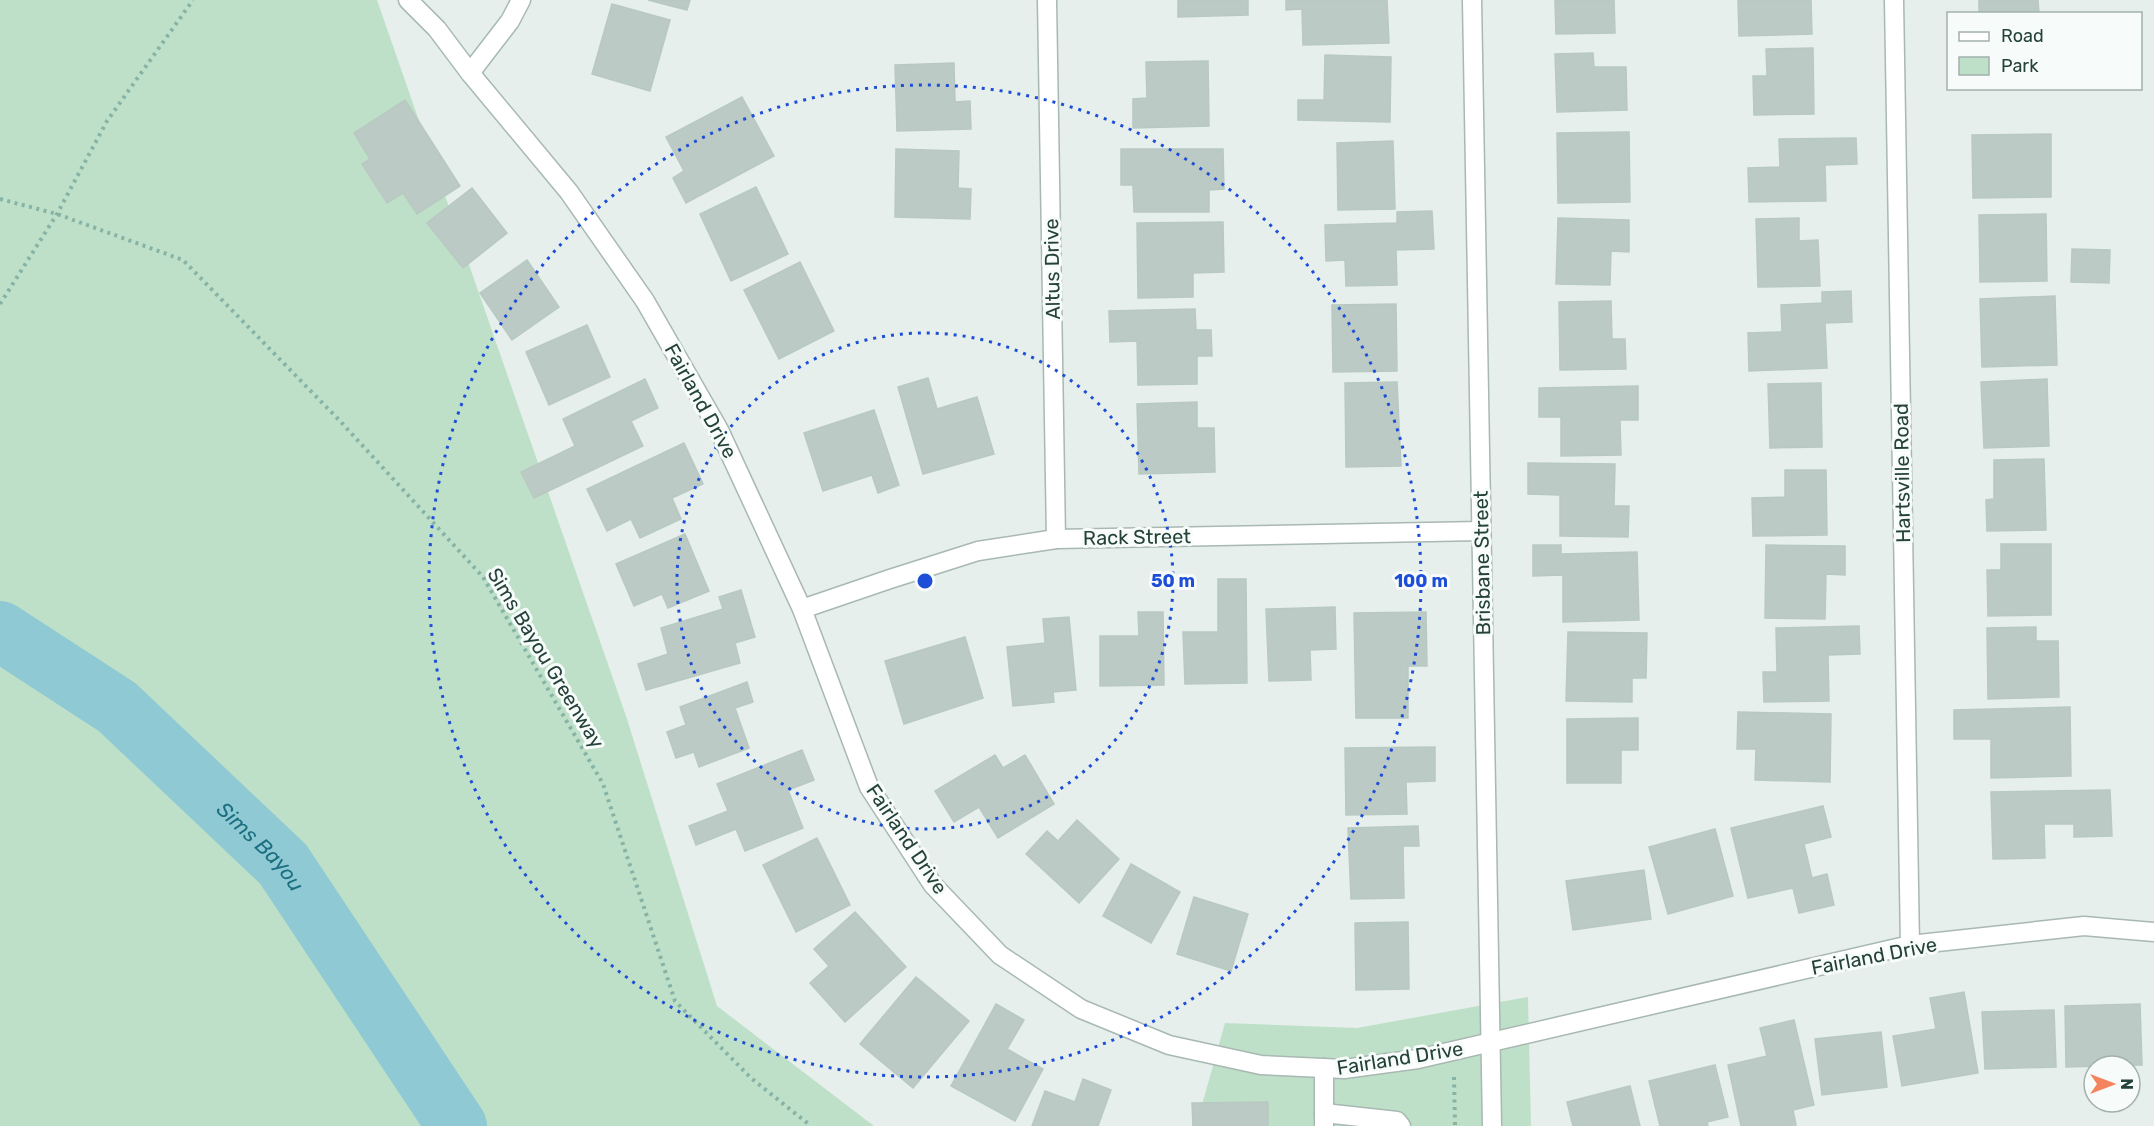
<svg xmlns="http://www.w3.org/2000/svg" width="2154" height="1126" font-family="Rubik,sans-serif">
	<rect width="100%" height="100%" fill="#e6efeb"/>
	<g fill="#bfe0c8">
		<polygon points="0,0 377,0 626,716 717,1006 874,1126 0,1126"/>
		<polygon points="1528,997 1531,1126 1196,1126 1225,1023 1357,1028"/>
	</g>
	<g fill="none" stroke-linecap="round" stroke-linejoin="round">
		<path stroke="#8ec9d4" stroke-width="60" id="s1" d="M0,631L117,707L283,864L457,1126"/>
	</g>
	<g fill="#bbcac4" stroke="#b8c9c2" stroke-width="1.5">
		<polygon points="648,0 690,0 687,10"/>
		<polygon points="1178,0 1248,0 1248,15 1178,17"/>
		<polygon points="1286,0 1387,0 1389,43 1303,45 1302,9 1286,10"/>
		<polygon points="1555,0 1614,0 1615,33 1556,34"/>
		<polygon points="1738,0 1811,0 1812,34 1739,36"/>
		<polygon points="1979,0 2038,0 2039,14 1979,14"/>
		<polygon points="612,4 670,20 650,91 592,74"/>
		<polygon points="1813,48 1814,114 1754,115 1753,76 1767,76 1766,49"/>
		<polygon points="1593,53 1594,67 1626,67 1627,110 1557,112 1555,54"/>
		<polygon points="1325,55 1391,57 1390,122 1298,120 1298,100 1324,100"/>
		<polygon points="1208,61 1209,126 1133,128 1133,99 1147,98 1146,62"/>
		<polygon points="954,63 955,102 970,101 971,129 897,131 895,65"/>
		<polygon points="742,97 774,156 686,203 673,178 684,171 666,137"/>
		<polygon points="405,100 460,186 417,214 403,193 387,203 362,164 370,159 354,133"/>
		<polygon points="1629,132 1630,202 1558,203 1557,133"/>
		<polygon points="2051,134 2051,197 1973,198 1972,135"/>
		<polygon points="1856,138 1857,164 1825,165 1826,201 1749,202 1748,168 1780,167 1779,139"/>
		<polygon points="1393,141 1395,209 1338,210 1337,143"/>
		<polygon points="896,149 959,151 958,188 971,189 970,219 895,217"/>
		<polygon points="1121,149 1223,149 1224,189 1209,190 1209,212 1134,212 1133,185 1121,185"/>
		<polygon points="756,187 788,254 731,281 700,214"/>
		<polygon points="472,188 507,233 463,268 427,223"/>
		<polygon points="1432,211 1434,249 1396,250 1397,285 1346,286 1345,260 1326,261 1325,225 1397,223 1397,212"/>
		<polygon points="2046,214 2047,281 1980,282 1979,215"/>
		<polygon points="1558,218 1629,220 1629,252 1611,251 1610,285 1556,284"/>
		<polygon points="1799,218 1799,241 1818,240 1820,286 1758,287 1756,219"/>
		<polygon points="1223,222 1224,272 1193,273 1193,297 1138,298 1137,223"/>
		<polygon points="2072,249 2110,250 2109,283 2071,282"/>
		<polygon points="527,260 559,307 512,340 480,293"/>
		<polygon points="800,262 834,331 779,359 744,290"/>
		<polygon points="1851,291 1852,322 1825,323 1827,368 1749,371 1748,333 1782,332 1781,305 1822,303 1822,292"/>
		<polygon points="2055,296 2057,365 1982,367 1980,299"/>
		<polygon points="1611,301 1612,339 1625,339 1626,369 1560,370 1559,302"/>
		<polygon points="1396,304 1397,371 1333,372 1332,305"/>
		<polygon points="1195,309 1196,330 1211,330 1212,356 1197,356 1197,384 1138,385 1137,341 1110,342 1109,311"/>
		<polygon points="587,325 610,377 549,405 526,352"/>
		<polygon points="928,378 937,409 977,397 994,454 923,474 898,387"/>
		<polygon points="645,379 658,408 631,421 643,446 534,498 521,472 575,446 563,419"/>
		<polygon points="2047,379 2049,446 1984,448 1981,382"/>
		<polygon points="1397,382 1401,466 1346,467 1345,383"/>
		<polygon points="1821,383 1822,447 1770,448 1768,384"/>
		<polygon points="1638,386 1638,420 1620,420 1621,455 1561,456 1561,417 1539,417 1539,388"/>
		<polygon points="1197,402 1197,428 1214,428 1215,472 1139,474 1137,404"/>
		<polygon points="874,410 899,485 878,493 872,475 823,491 804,433"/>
		<polygon points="684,443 703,484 672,498 681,519 640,538 631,519 607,531 587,489"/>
		<polygon points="2044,459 2046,530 1987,531 1986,500 1994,499 1994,460"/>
		<polygon points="1528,463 1615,464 1614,506 1629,506 1628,537 1560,536 1560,495 1528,494"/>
		<polygon points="1785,470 1826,470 1827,535 1753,536 1752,498 1785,497"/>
		<polygon points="685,534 709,591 668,608 662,594 634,606 616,564"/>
		<polygon points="2001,544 2051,544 2051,615 1988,616 1987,570 2001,570"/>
		<polygon points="1533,545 1561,545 1561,554 1637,552 1639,620 1563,622 1563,575 1533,576"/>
		<polygon points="1766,545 1845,546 1845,575 1826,574 1825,619 1765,618"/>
		<polygon points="1218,579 1246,579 1247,683 1185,684 1183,632 1218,632"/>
		<polygon points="741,590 755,637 735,643 740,663 646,690 638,664 668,654 661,628 723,609 719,597"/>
		<polygon points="1335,607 1336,649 1310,650 1311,680 1269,681 1266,609"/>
		<polygon points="1138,612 1163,612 1164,685 1100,686 1100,636 1139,636"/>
		<polygon points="1426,612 1427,666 1408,666 1408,718 1356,718 1354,613"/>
		<polygon points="1069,617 1076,690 1053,692 1054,702 1013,706 1007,647 1045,643 1043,619"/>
		<polygon points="1859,626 1860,654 1828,655 1829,701 1764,702 1763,672 1777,672 1776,628"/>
		<polygon points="2036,627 2036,641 2058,641 2059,697 1988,699 1987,628"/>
		<polygon points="1568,632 1647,633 1646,678 1632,678 1632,702 1566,701"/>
		<polygon points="965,637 983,698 904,724 885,661"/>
		<polygon points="747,682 753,702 735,708 749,748 699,767 694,752 676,758 667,732 686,725 680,707"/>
		<polygon points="2070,707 2071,776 1991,778 1991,739 1954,739 1954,710"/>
		<polygon points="1738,712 1831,714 1830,782 1755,780 1756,749 1737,749"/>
		<polygon points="1638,718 1638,750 1621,750 1621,783 1567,783 1567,719"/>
		<polygon points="1435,747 1435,781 1406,782 1407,814 1346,815 1345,748"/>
		<polygon points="802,750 814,780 788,790 803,828 745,851 736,829 696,845 689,826 728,811 717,784"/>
		<polygon points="995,755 1003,768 1025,755 1054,804 998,838 979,807 954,822 935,791"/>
		<polygon points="2110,790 2112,836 2074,837 2074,824 2044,824 2045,858 1993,859 1991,792"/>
		<polygon points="1823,806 1831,837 1804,844 1812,878 1827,874 1834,905 1799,913 1793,888 1748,898 1731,828"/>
		<polygon points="1077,820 1119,859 1079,903 1026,854 1047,831 1058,841"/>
		<polygon points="1418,826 1419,846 1403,846 1404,898 1351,899 1348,828"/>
		<polygon points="1715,829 1733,896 1668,914 1649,847"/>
		<polygon points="817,838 850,905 796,932 763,865"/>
		<polygon points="1131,864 1180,892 1151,943 1103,916"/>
		<polygon points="1644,870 1651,919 1573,930 1566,881"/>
		<polygon points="1194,897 1248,914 1231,971 1177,954"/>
		<polygon points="855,912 906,967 845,1022 810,983 829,966 814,949"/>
		<polygon points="1408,922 1409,989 1356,990 1355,923"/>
		<polygon points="916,977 969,1021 913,1088 860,1044"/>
		<polygon points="1964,992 1978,1073 1902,1086 1893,1036 1936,1029 1930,998"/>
		<polygon points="996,1004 1024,1020 1007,1049 1043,1069 1015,1121 951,1086"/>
		<polygon points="2140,1004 2142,1065 2066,1067 2065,1006"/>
		<polygon points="2054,1010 2056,1067 1985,1069 1982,1012"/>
		<polygon points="1794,1020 1814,1105 1793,1110 1796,1125 1741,1126 1728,1065 1767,1056 1760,1028"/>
		<polygon points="1881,1032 1887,1087 1822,1095 1815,1039"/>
		<polygon points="1715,1065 1728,1117 1707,1122 1708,1126 1660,1126 1649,1081"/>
		<polygon points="1083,1079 1111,1090 1098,1126 1032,1126 1045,1091 1075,1102"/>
		<polygon points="1630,1086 1640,1126 1573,1126 1567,1102"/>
		<polygon points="1268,1102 1268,1126 1193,1126 1192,1103"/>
	</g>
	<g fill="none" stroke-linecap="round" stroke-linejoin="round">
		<defs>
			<g id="minor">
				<polyline points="408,0 437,29 470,73 569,192 645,301 719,430 802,609 869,787 933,885 1000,955 1081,1009 1169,1045 1261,1065 1344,1069 1418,1059 1910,945 2084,926 2154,932"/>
				<polyline points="1047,0 1056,539"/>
				<polyline points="1472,0 1492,1126"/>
				<polyline points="1894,0 1910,945"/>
				<polyline points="470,73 510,21 521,0"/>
				<polyline points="802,609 890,579 978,551 1056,539 1481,531"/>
				<polyline points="1324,1113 1397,1121 1401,1126"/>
				<polyline points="1324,1126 1324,1068"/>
			</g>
		</defs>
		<use href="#minor" stroke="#a8b8b2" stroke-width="21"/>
		<g stroke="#86b3a5" stroke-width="4" stroke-dasharray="3 4.5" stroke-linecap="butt">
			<polyline points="0,199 57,214 183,260 340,421 483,577 603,784 675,1001 751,1078 811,1126"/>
			<polyline points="0,304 57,214 107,121 193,0"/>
			<polyline points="1454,1077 1455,1126"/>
		</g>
		<use href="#minor" stroke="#fff" stroke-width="18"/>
	</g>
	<g fill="none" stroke="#1d4ed8" stroke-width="3" stroke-dasharray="3 6">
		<circle cx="925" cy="581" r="248"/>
		<circle cx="925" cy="581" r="496"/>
	</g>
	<g text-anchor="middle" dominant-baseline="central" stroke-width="6" stroke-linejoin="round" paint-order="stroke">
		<g font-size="20" fill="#24423a" stroke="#f7fbf9">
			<text transform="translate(1052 269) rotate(-91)">Altus Drive</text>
			<text transform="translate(701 401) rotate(61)">Fairland Drive</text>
			<text transform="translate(1902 473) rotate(-91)">Hartsville Road</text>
			<text transform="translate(1137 537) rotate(-1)">Rack Street</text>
			<text transform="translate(1482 563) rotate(-91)">Brisbane Street</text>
			<text transform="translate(546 658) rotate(59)">Sims Bayou Greenway</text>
			<text transform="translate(907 839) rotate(56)">Fairland Drive</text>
			<text transform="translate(1874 956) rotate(-11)">Fairland Drive</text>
			<text transform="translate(1400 1058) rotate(-9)">Fairland Drive</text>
		</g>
		<g font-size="21" font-style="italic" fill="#1c6f80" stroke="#f7fbf9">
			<text stroke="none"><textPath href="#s1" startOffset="340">Sims Bayou</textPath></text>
		</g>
	</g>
	<circle cx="925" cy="581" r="9" fill="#1d4ed8" stroke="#f7fbf9" stroke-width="3"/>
	<g font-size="18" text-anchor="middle" font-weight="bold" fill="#1d4ed8" stroke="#f7fbf9" stroke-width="6" stroke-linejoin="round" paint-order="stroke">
		<text x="1173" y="587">50 m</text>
		<text x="1421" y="587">100 m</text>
	</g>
	<rect x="1947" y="12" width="195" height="78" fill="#f7fbf9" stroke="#a3b1ad" stroke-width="1.5"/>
	<rect x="1959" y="32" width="30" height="9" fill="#ffffff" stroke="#a3b1ad" stroke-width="1.5"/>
	<text x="2001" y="42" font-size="18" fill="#24423a">Road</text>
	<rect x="1959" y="57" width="30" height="18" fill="#bfe0c8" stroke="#a3b1ad" stroke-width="1.5"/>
	<text x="2001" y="72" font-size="18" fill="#24423a">Park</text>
	<g transform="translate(2112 1084) rotate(90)"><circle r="28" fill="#f7fbf9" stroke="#a3b1ad" stroke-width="1.5"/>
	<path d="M0-4.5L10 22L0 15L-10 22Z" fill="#f4845f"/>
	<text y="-9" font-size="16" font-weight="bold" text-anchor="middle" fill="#24423a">N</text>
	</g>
</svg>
